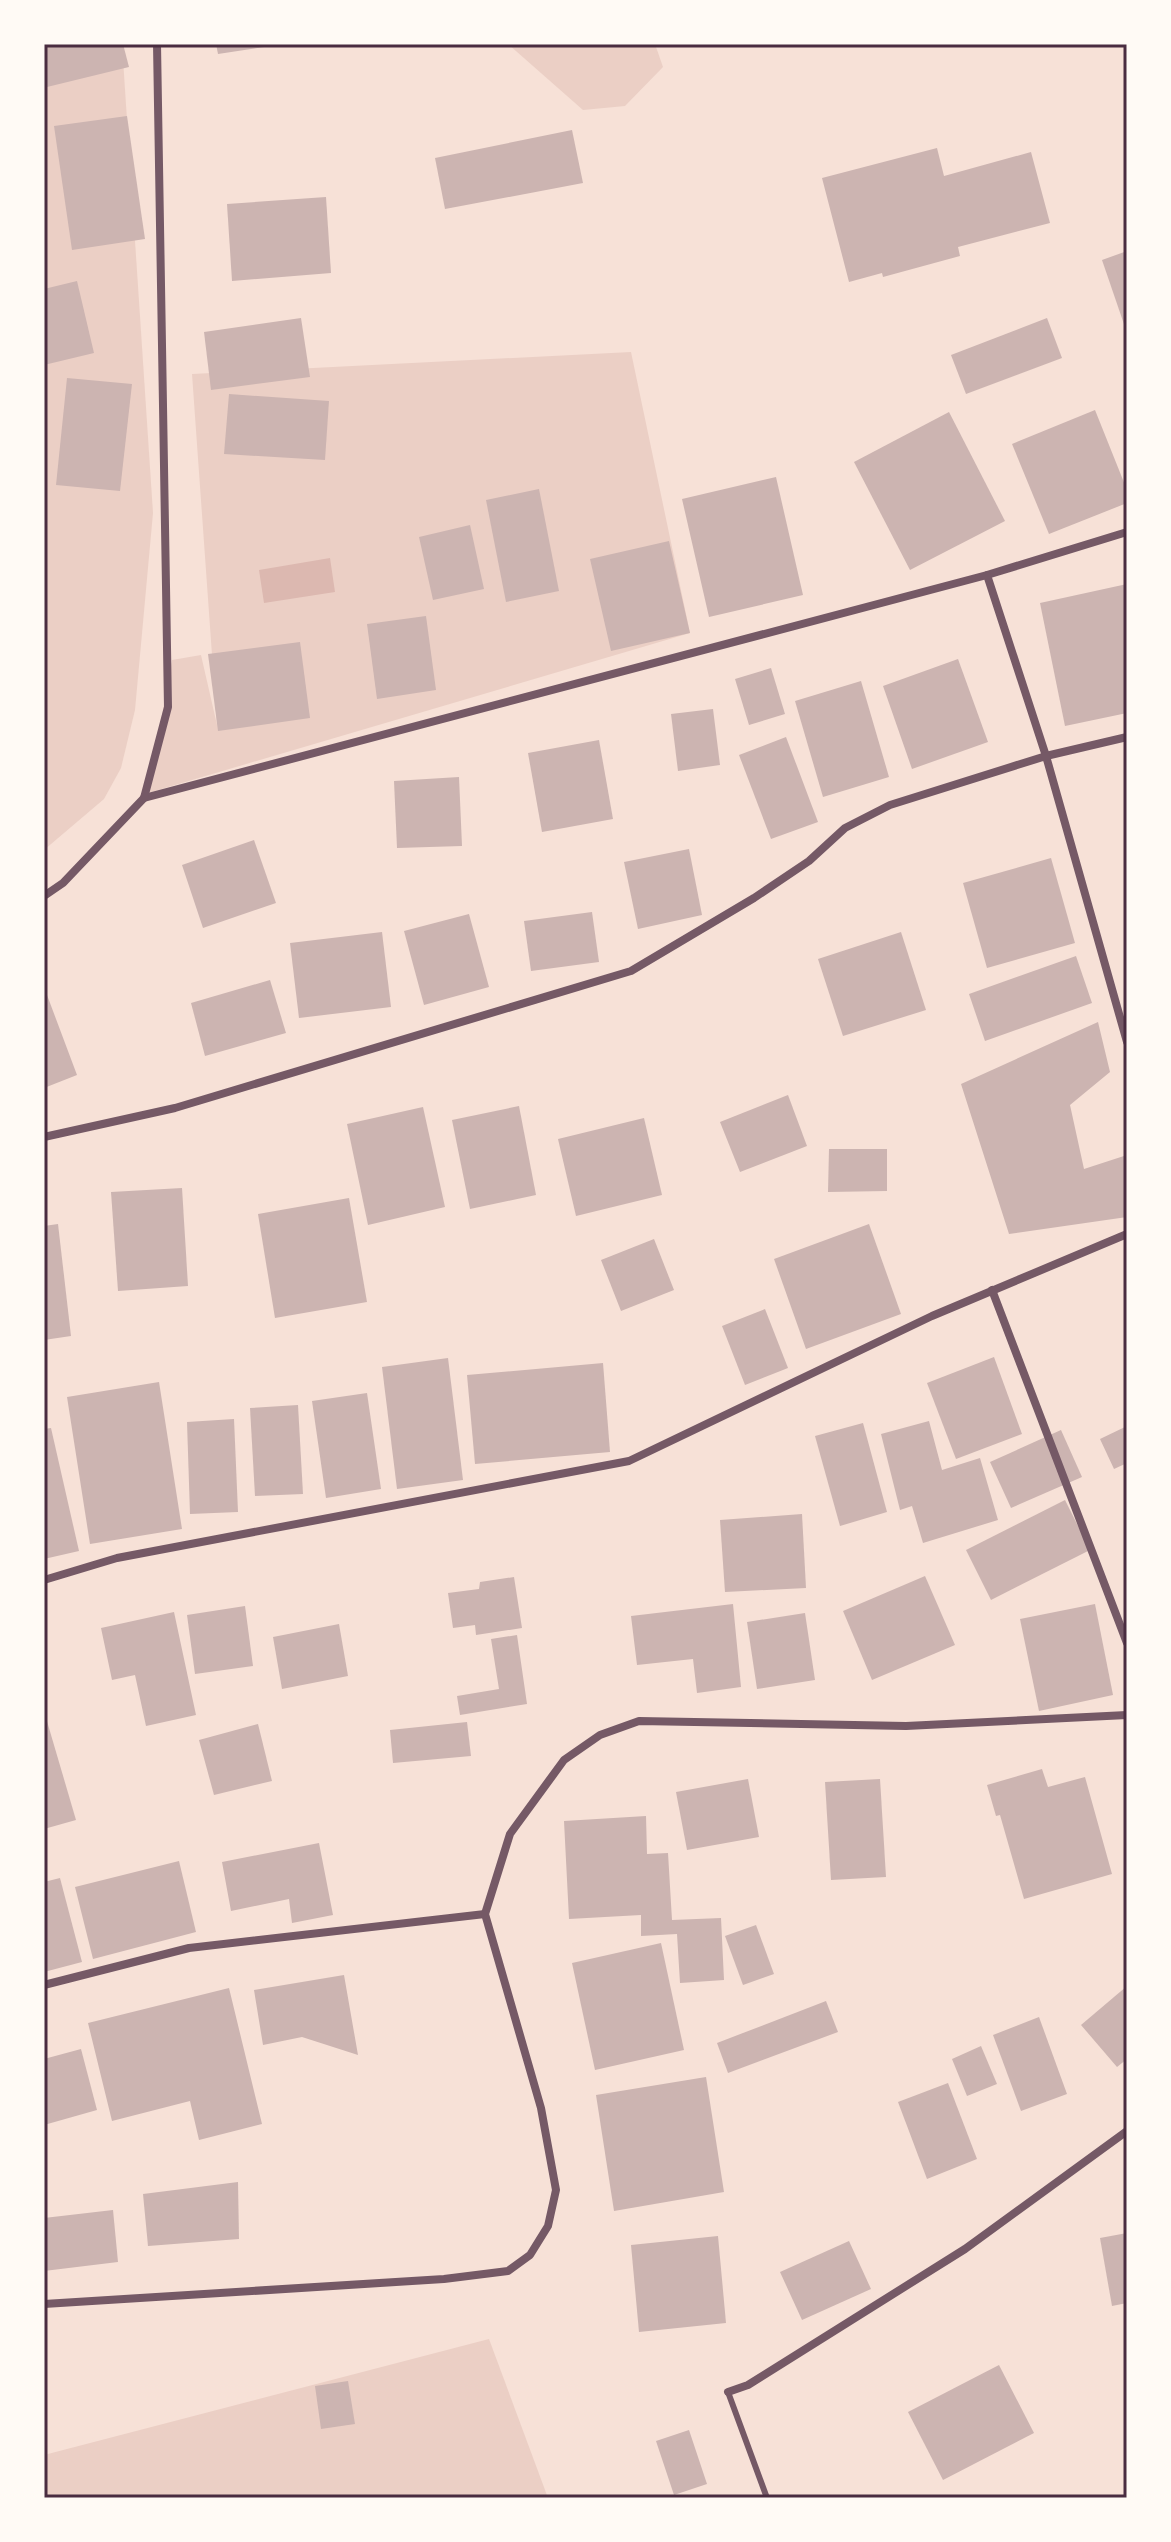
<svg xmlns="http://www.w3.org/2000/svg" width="1171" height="2542" font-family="Overpass,sans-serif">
	<rect width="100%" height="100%" fill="#f7e1d7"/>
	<g fill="#ebcfc5">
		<polygon points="44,44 122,44 153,513 135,710 121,768 104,799 44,850"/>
		<polygon points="508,44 655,44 663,67 625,106 583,110"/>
		<polygon points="631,352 690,633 148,793 172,660 201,655 217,725 192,374"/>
		<polygon points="489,2339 548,2498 44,2498 44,2455"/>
	</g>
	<polygon fill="#dcb8b0" points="330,558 335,592 264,603 259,570"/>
	<g fill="#ccb4b1">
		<polygon points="44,44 123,44 129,67 47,87"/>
		<polygon points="216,44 271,44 271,46 218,54"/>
		<polygon points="127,116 145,239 72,250 54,126"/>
		<polygon points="572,130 583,183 445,209 435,158"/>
		<polygon points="937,148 944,176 1031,152 1050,223 958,247 960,256 883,277 882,273 849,282 822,178"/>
		<polygon points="326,197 331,273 232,281 227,204"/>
		<polygon points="1127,251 1127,333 1102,260"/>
		<polygon points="77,281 94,353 44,365 44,289"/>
		<polygon points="301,318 310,377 211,390 204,332"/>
		<polygon points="1047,318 1062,358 966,394 951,355"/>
		<polygon points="67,378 132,384 120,491 56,485"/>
		<polygon points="229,394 329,401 325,460 224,454"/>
		<polygon points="1095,410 1127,490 1127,503 1049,534 1012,444"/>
		<polygon points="949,412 1005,521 910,570 854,462"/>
		<polygon points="776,477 803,595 709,617 682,499"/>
		<polygon points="539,489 559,591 506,602 486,500"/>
		<polygon points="470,525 484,589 433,600 419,537"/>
		<polygon points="669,541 690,633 611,651 590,559"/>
		<polygon points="1127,584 1127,713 1065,726 1040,603"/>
		<polygon points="426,616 436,690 377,699 367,624"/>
		<polygon points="300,642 310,718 218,731 208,654"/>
		<polygon points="958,659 988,742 912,769 883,686"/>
		<polygon points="771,668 785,714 749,725 735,679"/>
		<polygon points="861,681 889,777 823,797 795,701"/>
		<polygon points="713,709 720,765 678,771 671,714"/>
		<polygon points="786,737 818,822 771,839 739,755"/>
		<polygon points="599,740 613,819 542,832 528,753"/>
		<polygon points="459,777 462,846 397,848 394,781"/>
		<polygon points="254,840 276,903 203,928 182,865"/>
		<polygon points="689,849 702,915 638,929 624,862"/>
		<polygon points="1051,858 1075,943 987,968 963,883"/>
		<polygon points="592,912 599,962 531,971 524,921"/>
		<polygon points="469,914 489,987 424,1005 404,931"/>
		<polygon points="382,932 391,1007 299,1018 290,943"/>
		<polygon points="901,932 926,1010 843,1036 818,959"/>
		<polygon points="1076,956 1092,1003 985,1041 969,994"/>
		<polygon points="270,980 286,1033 205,1056 191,1003"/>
		<polygon points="44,987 77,1075 44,1088"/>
		<polygon points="1098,1022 1110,1072 1070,1105 1084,1169 1127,1155 1127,1217 1009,1234 961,1084"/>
		<polygon points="788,1095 807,1146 740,1172 720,1122"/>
		<polygon points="519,1106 536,1195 470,1209 452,1120"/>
		<polygon points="423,1107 445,1207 368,1225 347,1124"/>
		<polygon points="644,1118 662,1195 576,1216 558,1139"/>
		<polygon points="829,1149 887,1149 887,1191 828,1192"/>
		<polygon points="182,1188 188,1286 118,1291 111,1192"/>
		<polygon points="349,1198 367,1302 275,1318 258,1214"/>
		<polygon points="58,1224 71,1336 44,1340 44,1226"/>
		<polygon points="869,1224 901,1314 806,1349 774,1259"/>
		<polygon points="654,1239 674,1290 621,1311 601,1260"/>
		<polygon points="765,1309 788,1368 745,1385 722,1326"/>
		<polygon points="994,1357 1022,1434 956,1459 927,1383"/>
		<polygon points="448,1358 463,1480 397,1489 382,1367"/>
		<polygon points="603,1363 610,1452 475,1464 467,1375"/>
		<polygon points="159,1382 182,1529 90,1544 67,1397"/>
		<polygon points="367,1393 381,1489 326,1498 312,1401"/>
		<polygon points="298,1405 303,1494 255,1496 250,1408"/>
		<polygon points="234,1419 238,1512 190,1514 187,1422"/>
		<polygon points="929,1421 942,1470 980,1458 998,1520 923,1543 912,1506 900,1510 881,1434"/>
		<polygon points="863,1423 887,1512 840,1526 815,1436"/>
		<polygon points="1127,1426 1127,1463 1114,1469 1100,1439"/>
		<polygon points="51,1428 79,1551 44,1559 44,1429"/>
		<polygon points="1061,1430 1082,1477 1011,1508 990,1462"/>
		<polygon points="1065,1500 1090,1550 991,1600 966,1550"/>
		<polygon points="802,1514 806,1588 725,1592 720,1520"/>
		<polygon points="925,1576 955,1645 872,1680 843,1611"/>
		<polygon points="514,1577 522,1628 476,1635 475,1625 453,1628 448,1593 479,1589 480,1582"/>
		<polygon points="733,1604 741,1687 697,1693 693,1659 637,1665 631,1616"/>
		<polygon points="1095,1604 1113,1695 1039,1711 1020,1619"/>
		<polygon points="245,1606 253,1666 195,1674 187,1615"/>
		<polygon points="174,1612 196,1715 146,1726 135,1675 112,1680 101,1628"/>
		<polygon points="805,1613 815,1680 757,1689 747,1622"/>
		<polygon points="339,1624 348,1676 282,1689 273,1637"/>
		<polygon points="517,1635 527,1704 460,1715 457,1696 499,1689 491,1639"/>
		<polygon points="44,1711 76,1820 44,1829"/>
		<polygon points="467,1722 471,1756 393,1763 390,1730"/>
		<polygon points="258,1724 272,1781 214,1795 199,1740"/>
		<polygon points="1042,1769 1048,1787 1085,1777 1112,1874 1024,1899 1000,1815 996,1816 987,1785"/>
		<polygon points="748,1779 759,1837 687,1850 676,1792"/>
		<polygon points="880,1779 886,1877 831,1880 825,1782"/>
		<polygon points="646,1816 647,1854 668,1853 672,1920 721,1918 724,1980 680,1983 677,1934 641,1936 641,1915 569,1919 564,1821"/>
		<polygon points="319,1843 333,1915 292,1923 289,1899 231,1911 222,1862"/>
		<polygon points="179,1861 196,1932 93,1959 75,1887"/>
		<polygon points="60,1878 82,1962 44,1972 44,1882"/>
		<polygon points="756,1925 774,1974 743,1985 725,1936"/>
		<polygon points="661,1943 684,2050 595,2070 572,1963"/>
		<polygon points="344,1975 358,2055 302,2037 263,2045 254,1990"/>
		<polygon points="1127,1986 1127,2059 1117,2067 1081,2025"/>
		<polygon points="229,1988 262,2124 199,2140 190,2101 112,2121 88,2023"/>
		<polygon points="826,2001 838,2032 728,2073 717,2043"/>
		<polygon points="1039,2017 1067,2094 1021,2111 993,2035"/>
		<polygon points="981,2046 997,2084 967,2096 952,2059"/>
		<polygon points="81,2049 97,2110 44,2125 44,2059"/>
		<polygon points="706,2077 724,2192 614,2211 596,2095"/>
		<polygon points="948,2083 977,2159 927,2179 898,2102"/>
		<polygon points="238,2182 239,2239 148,2246 143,2194"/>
		<polygon points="113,2210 118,2262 44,2271 44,2218"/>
		<polygon points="1127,2233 1127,2303 1112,2306 1100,2238"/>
		<polygon points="718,2236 726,2323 639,2332 631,2245"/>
		<polygon points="849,2241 871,2289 802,2320 780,2272"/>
		<polygon points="999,2365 1034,2433 943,2480 908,2412"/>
		<polygon points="348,2381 355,2424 321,2429 315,2386"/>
		<polygon points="689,2430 707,2484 674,2495 656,2441"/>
	</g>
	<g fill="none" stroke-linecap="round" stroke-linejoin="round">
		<polyline stroke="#755966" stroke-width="6" points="728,2392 767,2498"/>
		<g stroke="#755966" stroke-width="8">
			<polyline points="1127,532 987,575 1046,756 1127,737"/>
			<polyline points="144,798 987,575"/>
			<polyline points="44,896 63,883 144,798 168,707 157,44"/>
			<polyline points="44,1137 175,1108 631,971 754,898 809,861 845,828 890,805 1046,756 1127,1042"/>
			<polyline points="992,1290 1127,1643"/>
			<polyline points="44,1580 117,1558 629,1461 932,1316 1127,1234"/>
			<polyline points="44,1985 189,1948 485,1914"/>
			<polyline points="44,2304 444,2279 508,2271 530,2255 548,2226 556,2190 541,2108 485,1914 510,1834 564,1760 600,1735 639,1721 906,1726 1127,1715"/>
			<polyline points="728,2392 748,2385 965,2249 1127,2131"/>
		</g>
	</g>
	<rect width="1171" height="2542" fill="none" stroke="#fffaf5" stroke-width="92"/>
	<rect x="46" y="46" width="1079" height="2450" fill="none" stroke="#4a2c40" stroke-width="3"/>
</svg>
